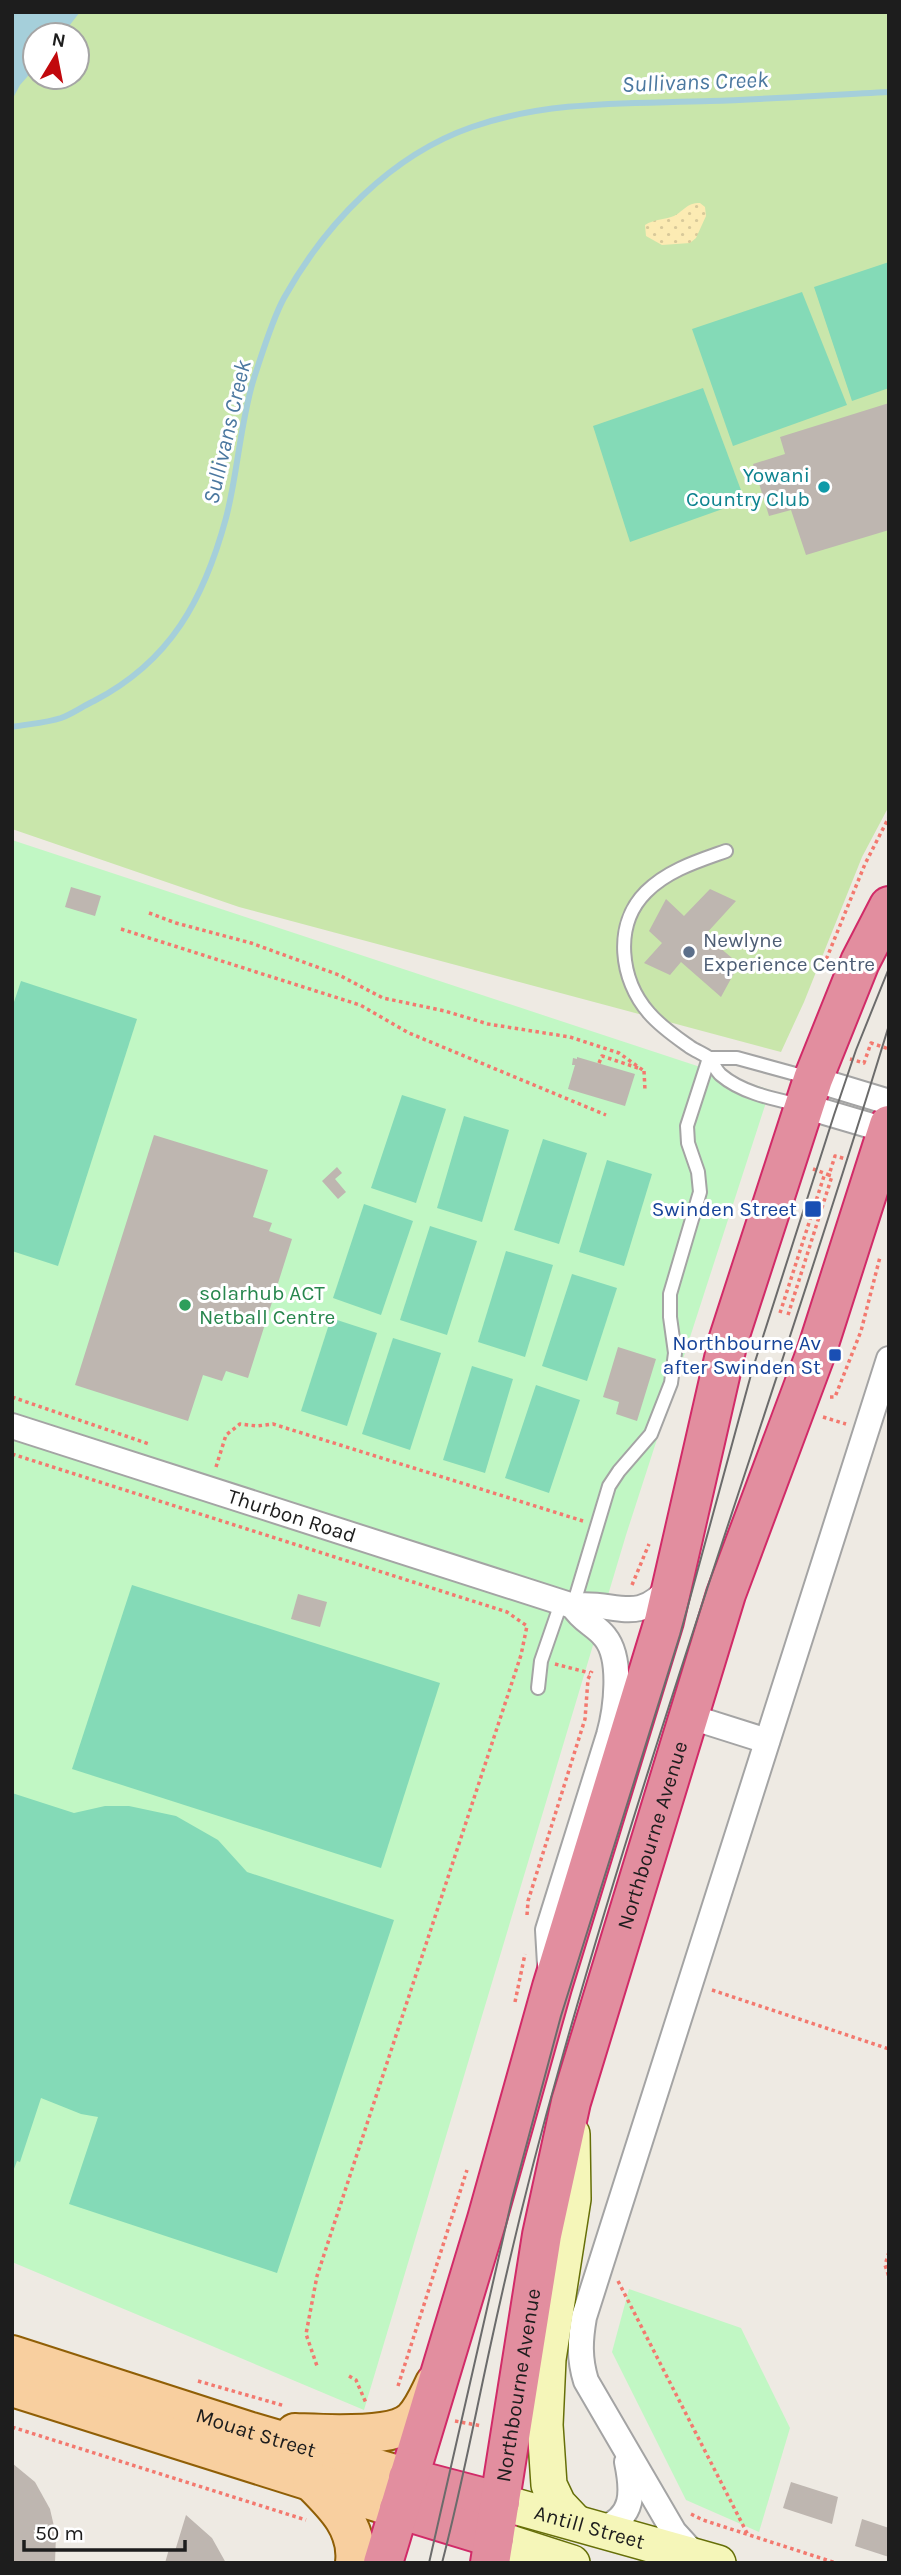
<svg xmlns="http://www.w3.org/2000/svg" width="901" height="2575" font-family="Karla,sans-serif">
	<defs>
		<pattern id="sand-dots" width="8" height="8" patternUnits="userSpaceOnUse" patternTransform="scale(1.75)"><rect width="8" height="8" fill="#fcebb3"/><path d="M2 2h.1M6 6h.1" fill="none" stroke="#d8c99a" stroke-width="1.8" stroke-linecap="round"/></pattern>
	</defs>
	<rect width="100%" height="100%" fill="#eeeae3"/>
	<path fill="#c9e6ab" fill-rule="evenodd" d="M12,12H889V806L862,857L804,1002L781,1052L239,907L12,829ZM35,35H77V77H35Z"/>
	<path fill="url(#sand-dots)" d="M700,203L705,207L706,216L696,238L690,243L662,245L646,236L645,225C654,219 664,220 674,216C684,211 686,203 700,203Z"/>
	<g fill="#c1f7c4">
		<polygon points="12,840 770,1090 626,1535 364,2410 12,2262"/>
		<polygon points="629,2289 741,2328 790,2428 759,2532 686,2500 612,2352"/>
	</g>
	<g fill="#84dab7">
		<polygon points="889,262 889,388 852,401 814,287"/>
		<polygon points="802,292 847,405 733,446 692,329"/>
		<polygon points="703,388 745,501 630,542 593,426"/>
		<polygon points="21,981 137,1019 58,1266 12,1251 12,1008"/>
		<polygon points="402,1095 446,1109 416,1203 371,1188"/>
		<polygon points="464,1116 509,1130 482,1222 437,1208"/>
		<polygon points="543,1139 587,1153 559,1244 514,1230"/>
		<polygon points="607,1160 652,1174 624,1266 579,1252"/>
		<polygon points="364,1204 413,1221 381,1315 333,1298"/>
		<polygon points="430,1226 477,1241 447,1335 400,1320"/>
		<polygon points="506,1251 553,1265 525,1357 478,1342"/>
		<polygon points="572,1274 617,1288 587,1381 542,1366"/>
		<polygon points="331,1318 377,1333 347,1426 301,1411"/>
		<polygon points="393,1338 441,1353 410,1450 362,1434"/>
		<polygon points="472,1366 513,1379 485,1473 443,1460"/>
		<polygon points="536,1385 580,1400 549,1493 505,1478"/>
		<polygon points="132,1585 440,1683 381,1868 72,1769"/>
		<polygon points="12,1793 74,1813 105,1806 129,1806 176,1816 218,1840 247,1872 394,1920 277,2273 69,2204 98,2117 81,2114 41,2098 20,2162 17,2161 12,2174"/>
	</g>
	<polygon fill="#a5cfda" points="12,12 80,12 62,35 35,35 35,68 20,85 12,100"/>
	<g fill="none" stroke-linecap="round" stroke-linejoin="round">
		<path stroke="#a5cfda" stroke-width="6" d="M12,727C28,724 46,723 61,718C72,714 83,706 94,701C171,661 204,599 226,518C238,472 240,423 254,378C262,354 272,320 284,298C325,224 391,155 472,127C549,100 630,104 710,101C770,99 829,95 889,92"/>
	</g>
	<g fill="#beb6b0">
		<polygon points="889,403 889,530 806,555 791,510 769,516 753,464 785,454 780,437"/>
		<polygon points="71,887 101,896 95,916 65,907"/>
		<polygon points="710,889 736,901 705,935 739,964 721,997 681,962 670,975 644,963 662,943 649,931 666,899 684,916"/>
		<polygon points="577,1057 635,1074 625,1106 568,1089 575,1065 572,1065 573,1058 577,1059"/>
		<polygon points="154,1135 268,1170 253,1217 272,1223 269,1231 292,1239 248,1378 226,1371 222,1381 203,1375 188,1421 75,1385"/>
		<polygon points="337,1167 342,1173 335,1179 346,1192 338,1199 322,1181"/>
		<polygon points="618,1347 656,1359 637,1421 616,1414 619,1402 603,1397"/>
		<polygon points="298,1594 327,1602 320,1627 291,1619"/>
		<polygon points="12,2463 35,2482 50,2509 56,2535 55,2563 12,2563"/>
		<polygon points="791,2482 838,2497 832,2524 783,2508"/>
		<polygon points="186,2515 212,2538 226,2563 165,2563 169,2549 175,2551"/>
		<polygon points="862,2519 889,2528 889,2557 855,2546"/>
	</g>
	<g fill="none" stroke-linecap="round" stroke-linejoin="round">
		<defs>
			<g id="lane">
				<path d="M726,851C698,861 668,870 646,892C613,925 620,980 649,1013C661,1027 676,1037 690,1047C696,1051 704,1054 709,1058C714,1063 715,1070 721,1075C742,1093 774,1099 800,1105"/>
				<polyline points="709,1058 737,1058 810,1078"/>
				<polyline points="573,1606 609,1486 619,1471 651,1434 671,1383 675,1353 670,1317 670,1294 700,1192 698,1172 688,1143 687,1126 709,1058"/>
				<polyline points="538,1688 541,1661 561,1603"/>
			</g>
			<g id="street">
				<polyline points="813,1079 889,1102"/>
				<polyline points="804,1106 889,1131"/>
				<path id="s1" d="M12,1426L573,1606C614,1600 638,1627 670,1586"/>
				<polyline points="688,1716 767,1741"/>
				<path d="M550,1964L548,1930L609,1735C616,1710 623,1659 605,1637C596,1625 582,1621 573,1606"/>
				<path d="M602,2529C635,2517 633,2491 627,2462"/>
				<path d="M695,2555L674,2532L586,2381C579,2358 580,2340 584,2317L889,1359"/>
			</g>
			<g id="secondary">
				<polyline points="572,2134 573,2199 548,2359 545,2425 549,2485 558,2504 575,2522"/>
				<path id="s2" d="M500,2502L718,2563"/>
				<polyline points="494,2538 572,2563"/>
			</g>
			<g id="primary">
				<path id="s3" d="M12,2355L251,2432L408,2478"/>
				<polyline points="12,2387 399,2509"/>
				<path d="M295,2433C323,2434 393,2439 413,2420C423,2410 429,2395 435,2383"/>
				<path d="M312,2482C335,2505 359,2528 355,2563"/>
			</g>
			<g id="highway">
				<polyline points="408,2478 500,2502"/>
				<polyline points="399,2509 494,2538"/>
				<polyline points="383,2563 487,2219 552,1987 664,1621 728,1341 813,1079 860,962 889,906"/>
				<path id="s4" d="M490,2563L542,2235L571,2102L726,1594L817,1350L889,1125"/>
			</g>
		</defs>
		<use href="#lane" stroke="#a4a4a4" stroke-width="16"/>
		<use href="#street" stroke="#a4a4a4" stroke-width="28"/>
		<use href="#secondary" stroke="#666f09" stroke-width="38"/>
		<use href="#primary" stroke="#905f06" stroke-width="42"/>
		<use href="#highway" stroke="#d12b68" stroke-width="42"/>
		<g stroke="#f3796f" stroke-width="3.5" stroke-dasharray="3.5 3.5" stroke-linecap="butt">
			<polyline points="149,913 176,923 251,943 339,975 383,998 445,1011 488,1024 570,1037 619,1053 644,1071"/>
			<polyline points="121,929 360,1005 409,1033 606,1115"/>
			<polyline points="821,972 865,864 889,817"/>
			<polyline points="850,1059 864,1063 871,1043 889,1049"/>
			<polyline points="599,1063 602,1056 638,1068"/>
			<polyline points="644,1071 645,1090"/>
			<polyline points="813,1169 829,1175 835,1156 846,1159"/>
			<polyline points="780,1313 825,1173"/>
			<polyline points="788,1315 832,1176 829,1175"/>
			<polyline points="12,1397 149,1444"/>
			<polyline points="830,1397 835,1397 861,1331 880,1257"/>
			<polyline points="823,1417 846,1424"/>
			<polyline points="12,1454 507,1612 527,1626 521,1655 317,2276 306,2334 317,2366"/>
			<polyline points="216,1467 226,1435 240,1424 257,1426 273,1424 583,1521"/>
			<polyline points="632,1585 649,1544"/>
			<polyline points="555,1664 590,1673"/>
			<polyline points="527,1915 528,1901 585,1719 588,1679 592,1671"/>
			<polyline points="712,1990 889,2049"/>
			<polyline points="515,2002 525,1954"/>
			<polyline points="889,2252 885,2265 889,2277"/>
			<polyline points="618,2281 748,2535"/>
			<polyline points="349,2376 356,2380 366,2403"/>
			<polyline points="198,2381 285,2406"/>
			<polyline points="398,2386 467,2170"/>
			<polyline points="455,2421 482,2426"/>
			<polyline points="12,2427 306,2520"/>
			<polyline points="691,2514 703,2520 836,2563"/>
		</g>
		<use href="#lane" stroke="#fff" stroke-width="12"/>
		<use href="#street" stroke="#fff" stroke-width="24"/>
		<use href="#secondary" stroke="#f5f6b9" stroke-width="35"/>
		<use href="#primary" stroke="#f8cf9f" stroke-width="38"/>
		<use href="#highway" stroke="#e28e9f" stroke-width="38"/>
		<g stroke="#6b6b6b" stroke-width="2">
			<polyline points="429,2563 512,2199 561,2016 680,1635 752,1371 834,1115 856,1050 889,968"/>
			<path d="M442,2563C461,2490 475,2416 491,2343C511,2251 533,2160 559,2069C657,1718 783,1374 889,1025"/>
		</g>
	</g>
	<circle fill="#0f9aa8" stroke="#fff" stroke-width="2.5" cx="824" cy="487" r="7"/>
	<circle fill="#5c6f8a" stroke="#fff" stroke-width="2.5" cx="689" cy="952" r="7"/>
	<g fill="#1a4fb4" stroke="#fff" stroke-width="2.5">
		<rect x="804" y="1200" width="18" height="18" rx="3.5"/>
		<rect x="828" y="1348" width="14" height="14" rx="3.5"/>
	</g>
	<circle fill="#2e9e5b" stroke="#fff" stroke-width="2.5" cx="185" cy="1305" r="7"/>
	<g text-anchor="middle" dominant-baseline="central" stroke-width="6" stroke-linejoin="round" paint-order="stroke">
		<g font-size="21" fill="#0d838f" stroke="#fff" text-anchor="end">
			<text x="810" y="475">Yowani<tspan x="810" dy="24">Country Club</tspan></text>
		</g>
		<g font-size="21" fill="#4e5e75" stroke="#fff" text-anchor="start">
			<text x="703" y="940">Newlyne<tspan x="703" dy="24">Experience Centre</tspan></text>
		</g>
		<g font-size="21" fill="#164399" stroke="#fff" text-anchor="end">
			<text x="797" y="1209">Swinden Street</text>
			<text x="821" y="1343">Northbourne Av<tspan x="821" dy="24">after Swinden St</tspan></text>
		</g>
		<g font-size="21" fill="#27864d" stroke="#fff" text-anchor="start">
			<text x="199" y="1293">solarhub ACT<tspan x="199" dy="24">Netball Centre</tspan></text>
		</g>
		<g font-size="21" fill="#1d1d1d" stroke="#fff">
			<text stroke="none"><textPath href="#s1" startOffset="294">Thurbon Road</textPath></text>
			<text stroke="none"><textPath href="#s4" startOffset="747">Northbourne Avenue</textPath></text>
			<text stroke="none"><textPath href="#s4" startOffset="180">Northbourne Avenue</textPath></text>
			<text stroke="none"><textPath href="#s3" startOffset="256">Mouat Street</textPath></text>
			<text stroke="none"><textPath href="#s2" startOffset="93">Antill Street</textPath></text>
		</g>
		<g font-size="23" font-style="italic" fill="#4b78a0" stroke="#fff">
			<text transform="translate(695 82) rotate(-2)">Sullivans Creek</text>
			<text transform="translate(227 432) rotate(-77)">Sullivans Creek</text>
		</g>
	</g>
	<rect width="901" height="2575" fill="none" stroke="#1d1d1d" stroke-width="28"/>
	<g transform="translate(56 56) rotate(10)"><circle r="33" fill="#ffffff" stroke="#a5a5a5" stroke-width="2"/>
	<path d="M0-5L12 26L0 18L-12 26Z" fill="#c1090d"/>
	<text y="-10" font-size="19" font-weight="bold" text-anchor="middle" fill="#1d1d1d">N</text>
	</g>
	<path d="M24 2540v10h161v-10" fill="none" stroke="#1d1d1d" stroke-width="3.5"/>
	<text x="35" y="2540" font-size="21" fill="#1d1d1d" stroke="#ffffff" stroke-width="5" paint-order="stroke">50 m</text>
</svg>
